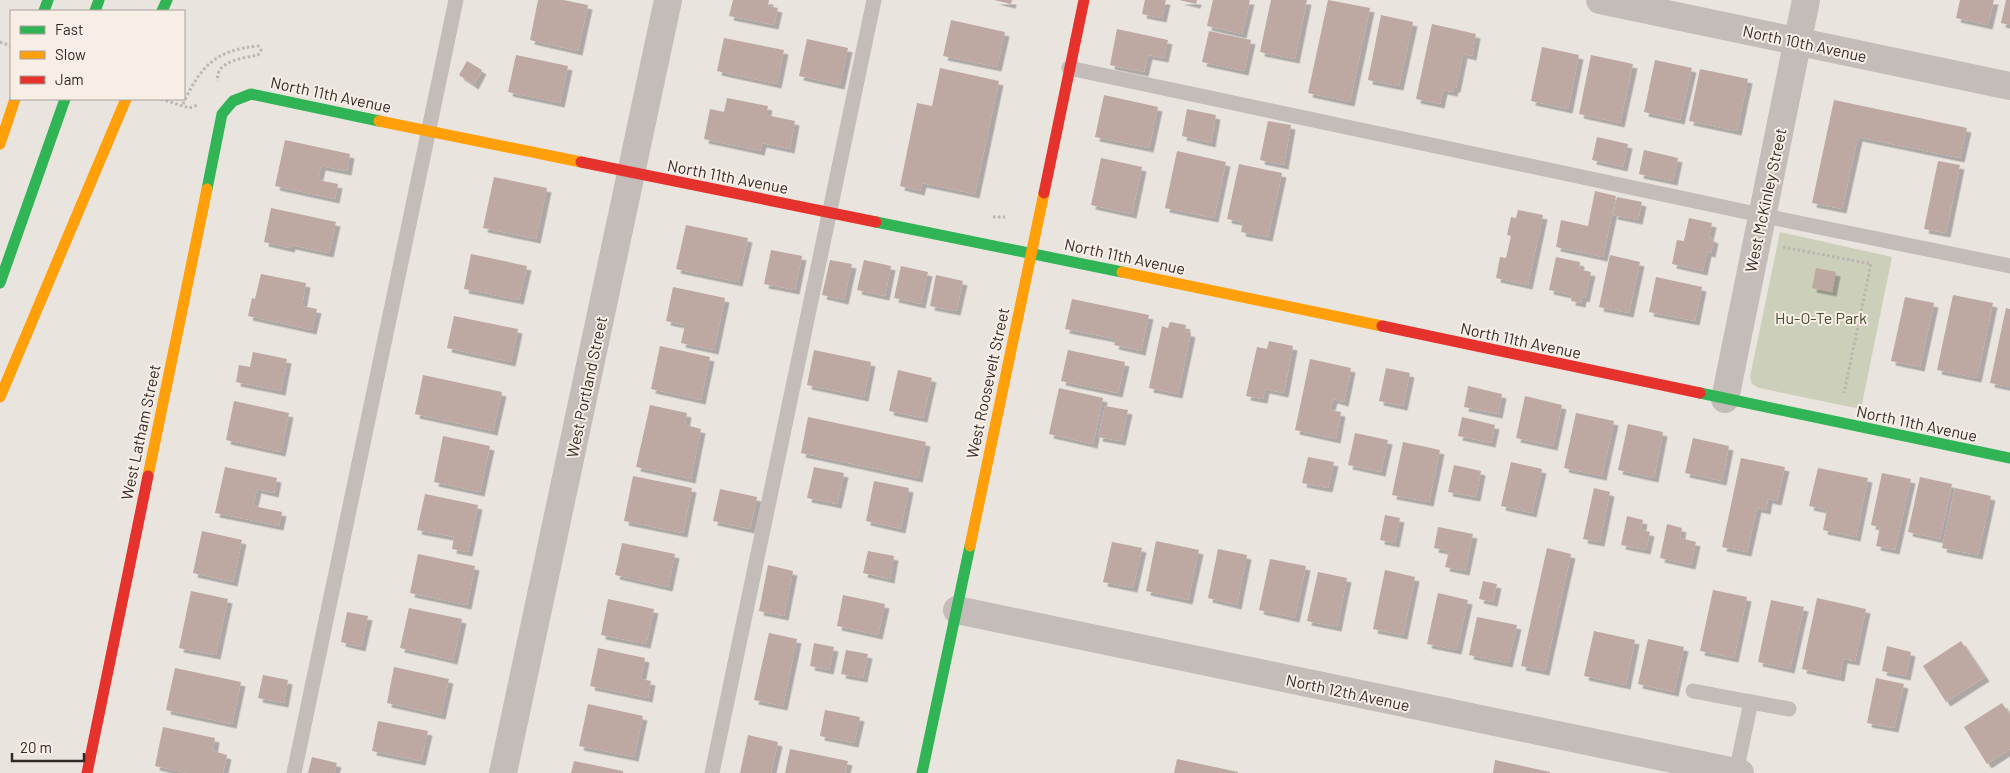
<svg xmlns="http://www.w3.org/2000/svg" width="2010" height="773" font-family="Barlow,sans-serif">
	<defs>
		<filter id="shadow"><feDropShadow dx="4.5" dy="4.5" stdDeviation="0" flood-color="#0004"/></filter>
	</defs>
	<rect width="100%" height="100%" fill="#eae4df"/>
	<polygon fill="#cccfba" points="1780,232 1892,257 1861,409 1759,388 1752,384 1750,377"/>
	<g fill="#bda8a2" filter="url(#shadow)">
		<polygon points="538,0 563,0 588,5 578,51 530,40"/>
		<polygon points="733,0 769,0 768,6 778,8 774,25 729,16"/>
		<polygon points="994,0 1012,0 1011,4"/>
		<polygon points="1145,0 1166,0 1162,18 1142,14"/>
		<polygon points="1179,0 1197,0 1196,4"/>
		<polygon points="1213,0 1250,0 1242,34 1207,26"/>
		<polygon points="1271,0 1307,0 1295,59 1260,52"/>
		<polygon points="1328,0 1370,8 1350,102 1308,93"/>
		<polygon points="1960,0 1994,0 1988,25 1956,18"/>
		<polygon points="2006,0 2010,0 2010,25 2001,23"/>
		<polygon points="1381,15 1413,22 1399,86 1368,80"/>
		<polygon points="951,20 1005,32 997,67 943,56"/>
		<polygon points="1432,24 1476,34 1472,56 1463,54 1456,88 1454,88 1453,92 1443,90 1440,104 1416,99"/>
		<polygon points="1117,29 1168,40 1164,58 1148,55 1144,72 1110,65"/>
		<polygon points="1209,31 1251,40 1244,71 1202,62"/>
		<polygon points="724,38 784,50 777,84 717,71"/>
		<polygon points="807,39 848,48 840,85 799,76"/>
		<polygon points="1542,47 1579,55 1568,109 1531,101"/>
		<polygon points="516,55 568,66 560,103 508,92"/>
		<polygon points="1591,55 1633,64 1620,123 1579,114"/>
		<polygon points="1655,60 1692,68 1680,120 1644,112"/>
		<polygon points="467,61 482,70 474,85 459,75"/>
		<polygon points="940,68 999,81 975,194 922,183 920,191 900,186 917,103 932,106"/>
		<polygon points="1700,69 1748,79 1737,131 1689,121"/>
		<polygon points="1104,95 1158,107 1149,148 1095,137"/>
		<polygon points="727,98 768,106 766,115 795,121 790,149 762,143 760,151 704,139 710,109 724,112"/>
		<polygon points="1834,100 1967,128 1960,158 1858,137 1842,209 1812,203"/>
		<polygon points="1187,109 1216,115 1211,143 1182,136"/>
		<polygon points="1268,121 1291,125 1284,165 1260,160"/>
		<polygon points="1597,137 1628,144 1623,167 1592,160"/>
		<polygon points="285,140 350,154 347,171 321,166 318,180 338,184 335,199 275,186"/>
		<polygon points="1644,150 1678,158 1673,181 1639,174"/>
		<polygon points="1177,151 1226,162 1214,218 1165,208"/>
		<polygon points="1101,158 1142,167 1132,214 1091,205"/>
		<polygon points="1938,161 1960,165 1946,233 1924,229"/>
		<polygon points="1239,164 1282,173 1268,237 1241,232 1243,222 1227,219"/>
		<polygon points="494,177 547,188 536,239 483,228"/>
		<polygon points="1595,191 1616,196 1603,257 1556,247 1561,220 1588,226"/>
		<polygon points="1617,197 1642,202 1638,220 1613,215"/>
		<polygon points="271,208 336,222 329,253 291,245 290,248 264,242"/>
		<polygon points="1518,210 1543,215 1528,285 1496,278 1500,257 1506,258 1511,236 1507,235 1511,217 1516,218"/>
		<polygon points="1689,218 1712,223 1709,237 1714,239 1711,253 1707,252 1703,271 1672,264 1677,240 1684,241"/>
		<polygon points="686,225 748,238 738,282 676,269"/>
		<polygon points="771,250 802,256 795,290 764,284"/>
		<polygon points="471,254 527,266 519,300 464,289"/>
		<polygon points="1610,255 1640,262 1629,313 1599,307"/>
		<polygon points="1556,257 1580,262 1579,269 1591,272 1585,298 1582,297 1581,303 1571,301 1572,295 1549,290"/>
		<polygon points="830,260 852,264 844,300 822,295"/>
		<polygon points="864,260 891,266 885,296 857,290"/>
		<polygon points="901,266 928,272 921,304 894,298"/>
		<polygon points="1816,268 1836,272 1832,292 1812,288"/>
		<polygon points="261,274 306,283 302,306 317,309 312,330 248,316 252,298 255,299"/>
		<polygon points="936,275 963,281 956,311 930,306"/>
		<polygon points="1656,277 1702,287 1695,321 1649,312"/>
		<polygon points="673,287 725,298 714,350 681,343 685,325 666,321"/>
		<polygon points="1953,295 1993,303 1977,378 1937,370"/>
		<polygon points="1905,297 1934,303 1920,367 1891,361"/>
		<polygon points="1072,299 1149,315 1141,351 1114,345 1116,339 1065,329"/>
		<polygon points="2006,308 2010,309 2010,387 1990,383"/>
		<polygon points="454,316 518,329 511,362 447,348"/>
		<polygon points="1170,322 1186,325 1185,331 1191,333 1178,394 1149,388 1162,326 1168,328"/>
		<polygon points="1269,341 1293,346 1284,393 1265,389 1263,399 1246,396 1257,347 1267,349"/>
		<polygon points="660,346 710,357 701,400 651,389"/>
		<polygon points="814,350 871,362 864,397 807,385"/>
		<polygon points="1068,350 1125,362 1118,393 1061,381"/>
		<polygon points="253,352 287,359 281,391 236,382 239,365 250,367"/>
		<polygon points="1310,359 1351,368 1344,402 1333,399 1330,410 1341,412 1336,439 1295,430"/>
		<polygon points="1386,368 1410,373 1403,406 1379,401"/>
		<polygon points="898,370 932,378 923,418 889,411"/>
		<polygon points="423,375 502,392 493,431 415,414"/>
		<polygon points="1468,386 1502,394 1498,414 1464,407"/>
		<polygon points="1059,388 1103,398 1093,444 1049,434"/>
		<polygon points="1525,396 1562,405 1553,446 1516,438"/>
		<polygon points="234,401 289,413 281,452 226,440"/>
		<polygon points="650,405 687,413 685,425 701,429 691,479 636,467"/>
		<polygon points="1105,406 1128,410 1121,441 1098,437"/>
		<polygon points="1576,413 1614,421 1602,476 1564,468"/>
		<polygon points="808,417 926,442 918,478 801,453"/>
		<polygon points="1462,417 1495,425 1491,443 1458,436"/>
		<polygon points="1628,424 1663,432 1654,478 1618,470"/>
		<polygon points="1355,433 1388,440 1381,472 1348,465"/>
		<polygon points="443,436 490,446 480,492 434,482"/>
		<polygon points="1693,438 1729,446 1722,481 1685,473"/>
		<polygon points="1403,442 1440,450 1429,502 1392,495"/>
		<polygon points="1308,457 1334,462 1328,488 1302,483"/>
		<polygon points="1741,458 1785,467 1777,501 1768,499 1766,510 1757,508 1747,552 1722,547"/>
		<polygon points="1511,462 1542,469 1532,513 1501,506"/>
		<polygon points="1454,465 1481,471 1476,497 1448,492"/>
		<polygon points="225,467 277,478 274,493 257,489 253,506 282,512 279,526 215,513"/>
		<polygon points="814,467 844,473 837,504 807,498"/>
		<polygon points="1818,468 1868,478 1856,537 1823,530 1827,510 1809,506"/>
		<polygon points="1882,473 1911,479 1895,550 1876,546 1880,527 1871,525"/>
		<polygon points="633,476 692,488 683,533 624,521"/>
		<polygon points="1920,477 1952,484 1940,539 1908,532"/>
		<polygon points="874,481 909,488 901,529 866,521"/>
		<polygon points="1594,488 1610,492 1600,542 1583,539"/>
		<polygon points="1955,488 1991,496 1978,555 1942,548"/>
		<polygon points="720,489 757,497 750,529 713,521"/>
		<polygon points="425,494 478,505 468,552 452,549 454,537 417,530"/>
		<polygon points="1385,515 1400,518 1395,543 1380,540"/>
		<polygon points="1627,516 1643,520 1641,530 1650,532 1646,550 1621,545"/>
		<polygon points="1667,524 1682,528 1680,538 1696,542 1691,565 1660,558"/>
		<polygon points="1438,527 1473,534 1465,571 1445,567 1449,551 1434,548"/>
		<polygon points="202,531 242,540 233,582 193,573"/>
		<polygon points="1156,541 1199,550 1188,600 1146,591"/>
		<polygon points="1112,542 1142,548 1133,588 1103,582"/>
		<polygon points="622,543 675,554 668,587 615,575"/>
		<polygon points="1547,548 1571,554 1545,671 1521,666"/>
		<polygon points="1218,549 1247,555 1237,605 1208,598"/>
		<polygon points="868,551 894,556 890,579 863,573"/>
		<polygon points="418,554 475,566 467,605 410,593"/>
		<polygon points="1270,559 1306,566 1295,618 1259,610"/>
		<polygon points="768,565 793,571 784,616 759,611"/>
		<polygon points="1385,570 1415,577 1403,635 1373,629"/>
		<polygon points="1318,572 1347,578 1337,627 1307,621"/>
		<polygon points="1483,581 1497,584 1493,602 1479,599"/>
		<polygon points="1713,590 1747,597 1734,658 1700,651"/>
		<polygon points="191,591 228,599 216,655 179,648"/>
		<polygon points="1438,593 1468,600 1457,650 1427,644"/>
		<polygon points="843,595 885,604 878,635 837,626"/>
		<polygon points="1817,598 1866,609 1855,661 1843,659 1840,677 1802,669"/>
		<polygon points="608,599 654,609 646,644 601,635"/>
		<polygon points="1771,600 1804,607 1790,669 1758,662"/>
		<polygon points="409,608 462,619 453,660 400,648"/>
		<polygon points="347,612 368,616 361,647 341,642"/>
		<polygon points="1477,617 1517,625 1508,663 1469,655"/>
		<polygon points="1594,631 1635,640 1626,685 1584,676"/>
		<polygon points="769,633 797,639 783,706 754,700"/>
		<polygon points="1648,639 1684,647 1674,692 1638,684"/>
		<polygon points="1961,641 1985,677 1946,702 1923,666"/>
		<polygon points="814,643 834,647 829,670 810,666"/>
		<polygon points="1887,646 1911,652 1906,676 1882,671"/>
		<polygon points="598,648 645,658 641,679 651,681 648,698 590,686"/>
		<polygon points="846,650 868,654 863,678 841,674"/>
		<polygon points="394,667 449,679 441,715 387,703"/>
		<polygon points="175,668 241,682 232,724 166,710"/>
		<polygon points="263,675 288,680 284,703 258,698"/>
		<polygon points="1876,678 1904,684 1894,728 1867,723"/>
		<polygon points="2002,703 2010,715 2010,749 1987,764 1964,727"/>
		<polygon points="588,704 643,716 634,757 579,746"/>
		<polygon points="825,710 860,717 854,743 820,736"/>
		<polygon points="378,721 428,731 421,761 372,751"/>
		<polygon points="163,727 215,738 213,751 227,755 223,773 187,773 155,766"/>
		<polygon points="748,735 778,742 771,773 740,773"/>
		<polygon points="790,749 848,761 845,773 785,773"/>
		<polygon points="312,757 337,763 334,773 308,773"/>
		<polygon points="1177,759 1238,772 1238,773 1174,773"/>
		<polygon points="1495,760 1550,772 1550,773 1493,773"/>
		<polygon points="574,761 623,771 623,773 571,773"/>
	</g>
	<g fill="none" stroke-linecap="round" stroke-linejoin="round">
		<g stroke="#bcb5b1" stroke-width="3" stroke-dasharray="2.5 2.5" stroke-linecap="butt">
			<polyline points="0,42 11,46"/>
			<polyline points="161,99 189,108 198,105"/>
			<path d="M183,104C200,67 215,50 258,46L261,50L258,55C244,58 214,61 218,81"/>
			<polyline points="993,217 1005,217"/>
			<polyline points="1783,247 1871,264 1844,393"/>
		</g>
		<g stroke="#c3bcb8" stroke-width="15">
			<polyline points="1069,68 1789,221 2010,266"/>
			<polyline points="1693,691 1751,702"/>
			<polyline points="1736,772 1751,702 1789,709"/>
			<polyline points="294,773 456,0"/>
			<polyline points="712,773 874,0"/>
		</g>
		<g stroke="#c3bcb8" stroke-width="28">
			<polyline points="1600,0 2010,86"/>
			<polyline points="1725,399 1806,0"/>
			<polyline points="957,610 1740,773"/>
			<polyline points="503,773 668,0"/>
		</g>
		<g stroke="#30b455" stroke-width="11">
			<polyline points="44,11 48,0"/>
			<polyline points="95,11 99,0"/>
			<polyline points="162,11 167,0"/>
			<polyline points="207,189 222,114 233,101 251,94 379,121"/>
			<polyline points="876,222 1122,272"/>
			<polyline points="0,283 65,99"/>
			<polyline points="1700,393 2010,458"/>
			<polyline points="922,773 970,546"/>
		</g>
		<g stroke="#ff9f0a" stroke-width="11">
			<polyline points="379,121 581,162"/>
			<polyline points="0,144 15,99"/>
			<polyline points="1122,272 1382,326"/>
			<polyline points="0,397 126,99"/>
			<polyline points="148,476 207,189"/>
			<polyline points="970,546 1044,193"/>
		</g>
		<g stroke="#e5322d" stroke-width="11">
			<polyline points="581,162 876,222"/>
			<polyline points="1044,193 1084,0"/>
			<polyline points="1382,326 1700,393"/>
			<polyline points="87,773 148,476"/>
		</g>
	</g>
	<g text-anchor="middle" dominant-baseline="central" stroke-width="4" stroke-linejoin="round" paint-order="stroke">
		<g font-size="16" fill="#332a27" stroke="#f7eee6">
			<text transform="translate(1805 43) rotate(12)">North 10th Avenue</text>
			<text transform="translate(331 94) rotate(12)">North 11th Avenue</text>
			<text transform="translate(728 176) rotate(11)">North 11th Avenue</text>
			<text transform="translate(1765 200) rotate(-78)">West McKinley Street</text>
			<text transform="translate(1125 256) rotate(12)">North 11th Avenue</text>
			<text transform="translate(1521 340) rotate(12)">North 11th Avenue</text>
			<text transform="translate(987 383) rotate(-78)">West Roosevelt Street</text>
			<text transform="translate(586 387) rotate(-78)">West Portland Street</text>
			<text transform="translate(1917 423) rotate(12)">North 11th Avenue</text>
			<text transform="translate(140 432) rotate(-78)">West Latham Street</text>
			<text transform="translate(1348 692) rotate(12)">North 12th Avenue</text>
		</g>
		<g font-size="16" fill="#454f2d" stroke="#f7eee6">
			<text x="1821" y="317">Hu-O-Te Park</text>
		</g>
	</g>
	<rect x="10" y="10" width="175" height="90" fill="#f7eee6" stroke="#a9a09a"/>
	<rect x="20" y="26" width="25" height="8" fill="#30b455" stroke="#a9a09a"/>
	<text x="55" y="35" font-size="15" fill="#332a27">Fast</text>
	<rect x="20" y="51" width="25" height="8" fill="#ff9f0a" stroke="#a9a09a"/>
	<text x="55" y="60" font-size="15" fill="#332a27">Slow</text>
	<rect x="20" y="76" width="25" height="8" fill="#e5322d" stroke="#a9a09a"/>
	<text x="55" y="85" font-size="15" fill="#332a27">Jam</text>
	<path d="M12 753v8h72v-8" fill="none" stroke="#332a27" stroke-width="2.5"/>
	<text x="20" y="753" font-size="15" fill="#332a27" stroke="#f7eee6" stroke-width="4" paint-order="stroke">20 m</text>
</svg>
